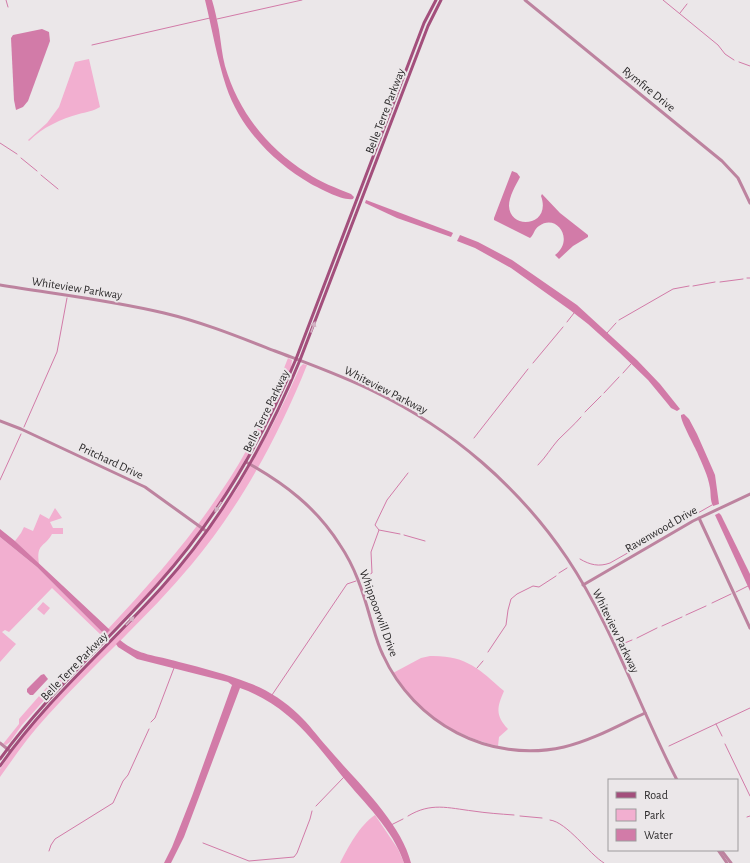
<svg xmlns="http://www.w3.org/2000/svg" width="750" height="863" font-family="'Alegreya Sans',sans-serif">
	<rect width="100%" height="100%" fill="#ebe7e9"/>
	<g fill="#f2afd0">
		<path d="M89,59L100,107C94,111 86,112 79,114C61,119 43,127 29,141L28,140L47,123L59,107L75,62Z"/>
		<path d="M288,358L292,360L291,368L266,423L226,493L195,537L174,564L141,601L62,681L49,696L47,697L22,725L10,742L6,745L3,744L19,724V719L47,687L53,685L101,635L52,588L9,632L5,630L2,632L16,644L0,662V537L37,567L103,633L109,631L108,629C148,586 188,542 220,493C249,452 270,405 288,358Z"/>
		<path d="M303,364L307,365C279,435 241,505 192,564C148,617 95,663 48,715C30,734 15,756 0,777V769L18,743L46,709L173,575L237,489L271,428L286,398L300,367Z"/>
		<path d="M55,508L62,518L50,522L53,528H63V534H52C44,548 36,543 39,564L15,541L21,533L24,527L33,531L40,514L49,519Z"/>
		<polygon points="43,602 50,608 44,615 37,609"/>
		<path d="M430,656C466,655 479,669 504,691C497,707 495,715 508,729L499,737L498,746C465,738 434,723 412,697C405,690 399,681 393,673L421,658Z"/>
		<path d="M375,815L398,849L404,863H340C348,847 360,825 375,815Z"/>
	</g>
	<g fill="#d27ba8">
		<path d="M205,0H212C215,10 217,20 219,30C221,42 222,55 225,66C238,111 267,148 307,173C320,182 336,188 351,194L354,197L353,199C342,201 321,189 311,184C273,162 240,128 226,86C217,58 212,29 205,0Z"/>
		<polygon points="42,29 49,32 50,41 28,101 23,107 16,110 14,100 11,38 13,35"/>
		<path d="M512,171L517,173L520,177C516,185 509,196 509,206C510,231 552,226 541,196L542,194L560,213L588,235V237L573,246L559,259L555,255C575,240 557,213 539,226C534,229 534,235 530,238L494,220V218Z"/>
		<polygon points="366,200 451,232 453,233 451,237 397,218 365,203"/>
		<polygon points="460,235 478,242 512,260 577,305 637,360 660,384 680,409 677,411 671,408 667,403 648,380 619,352 588,324 570,310 511,268 475,248 457,241"/>
		<path d="M684,414L689,419L697,434L712,468L715,475L719,504L713,506C710,500 711,494 710,488C708,475 702,464 697,452C694,445 680,420 681,415Z"/>
		<polygon points="719,513 721,515 750,574 750,591 715,515"/>
		<polygon points="0,529 15,541 110,630 105,635 37,567 0,537"/>
		<path d="M120,640C139,656 156,655 179,662C203,668 226,674 249,683C266,689 285,701 298,714C309,724 318,737 328,748C355,780 401,822 411,863H404C393,829 364,803 342,776C325,755 308,732 287,715C273,703 257,694 240,688L184,837L171,863H164L172,847L192,796L232,685L228,682L137,659L118,647L116,644Z"/>
		<polygon points="44,674 48,679 33,695 30,695 27,692 27,689 41,675"/>
	</g>
	<g fill="none" stroke-linecap="round" stroke-linejoin="round">
		<g stroke="#d27ba8" stroke-width="1">
			<polyline points="6,0 8,7"/>
			<polyline points="663,0 718,45 725,54 734,60"/>
			<polyline points="680,13 687,4"/>
			<polyline points="217,19 302,0"/>
			<polyline points="92,45 210,18"/>
			<polyline points="739,62 750,66"/>
			<polyline points="0,143 17,154"/>
			<polyline points="21,158 37,171"/>
			<polyline points="41,175 58,189"/>
			<polyline points="747,278 750,278"/>
			<polyline points="720,282 743,279"/>
			<polyline points="693,286 715,282"/>
			<polyline points="619,320 673,289 689,286"/>
			<polyline points="567,322 574,313"/>
			<polyline points="607,333 616,323"/>
			<polyline points="533,363 563,327"/>
			<polyline points="623,373 631,364"/>
			<polyline points="604,393 619,377"/>
			<polyline points="585,412 601,396"/>
			<polyline points="24,427 57,352 67,298"/>
			<polyline points="474,438 528,369"/>
			<path d="M538,465C546,457 551,448 558,440C566,432 574,425 581,417"/>
			<polyline points="0,480 21,434"/>
			<polyline points="379,530 400,534"/>
			<polyline points="404,535 425,541"/>
			<path d="M580,559C590,565 599,567 610,563L712,505"/>
			<polyline points="559,573 567,568"/>
			<polyline points="361,579 372,573 371,552 379,530 375,525 387,500 408,473"/>
			<polyline points="736,592 748,586"/>
			<polyline points="712,603 731,594"/>
			<polyline points="686,615 706,606"/>
			<polyline points="662,626 682,617"/>
			<polyline points="637,638 657,628"/>
			<polyline points="620,645 632,640"/>
			<polyline points="488,652 506,625 508,610 511,599 517,594 533,586 539,587 556,576"/>
			<polyline points="477,668 483,661"/>
			<polyline points="272,695 347,584 356,581"/>
			<polyline points="151,722 155,718 174,668"/>
			<polyline points="716,724 722,736"/>
			<polyline points="725,744 750,796"/>
			<polyline points="669,746 750,708"/>
			<polyline points="316,806 344,777"/>
			<path d="M408,816C431,802 448,808 473,811C486,813 500,814 514,815"/>
			<polyline points="520,816 542,818"/>
			<polyline points="747,817 750,816"/>
			<path d="M550,820C567,822 589,854 604,863"/>
			<polyline points="391,825 403,819"/>
			<polyline points="203,843 249,861 294,857 297,853 310,819 312,811"/>
			<polyline points="49,851 51,845 55,839 113,803 123,781 128,775 149,729"/>
		</g>
		<g stroke="#bd839f" stroke-width="3">
			<polyline points="525,0 722,161 738,178 750,203"/>
			<path d="M0,285C55,294 110,300 164,313C202,322 239,337 275,351C309,364 343,376 375,392C452,429 519,487 567,558C613,627 639,707 677,780"/>
			<polyline points="0,421 21,429 145,487 206,531"/>
			<path d="M246,462C285,484 316,507 340,545C355,567 363,592 370,617C374,630 377,643 383,655C414,723 489,764 564,747C593,740 619,725 645,713"/>
			<polyline points="699,518 750,628"/>
			<polyline points="583,585 693,521 750,494"/>
			<polyline points="0,743 10,751"/>
			<polyline points="718,850 727,863"/>
			<polyline points="721,850 731,863"/>
		</g>
		<g stroke="#a34f7c" stroke-width="3">
			<path d="M0,759C46,695 106,643 158,584C217,518 262,441 296,359L424,23L436,0"/>
			<path d="M0,766C46,700 108,647 162,587C222,520 266,443 300,360L428,26L441,0"/>
		</g>
	</g>
	<defs><path id="oneway-solid" d="M-6-.8H1V-3.2L6.5 0L1 3.2V.8H-6Z"/></defs>
	<g fill="#d2b2c3">
		<use href="#oneway-solid" transform="translate(313 327) rotate(-69)"/>
		<use href="#oneway-solid" transform="translate(218 507) rotate(124)"/>
		<use href="#oneway-solid" transform="translate(130 621) rotate(-46)"/>
	</g>
	<g text-anchor="middle" dominant-baseline="central" stroke-width="4" stroke-linejoin="round" paint-order="stroke">
		<g font-size="12" fill="#2b292a" stroke="#ebe7e9">
			<text transform="translate(649 89) rotate(39)">Rymfire Drive</text>
			<text transform="translate(385 111) rotate(-69)">Belle Terre Parkway</text>
			<text transform="translate(77 288) rotate(9)">Whiteview Parkway</text>
			<text transform="translate(386 390) rotate(27)">Whiteview Parkway</text>
			<text transform="translate(266 411) rotate(-64)">Belle Terre Parkway</text>
			<text transform="translate(111 461) rotate(25)">Pritchard Drive</text>
			<text transform="translate(661 529) rotate(-30)">Ravenwood Drive</text>
			<text transform="translate(379 613) rotate(70)">Whippoorwill Drive</text>
			<text transform="translate(616 631) rotate(64)">Whiteview Parkway</text>
			<text transform="translate(74 666) rotate(-46)">Belle Terre Parkway</text>
		</g>
	</g>
	<rect x="608" y="779" width="130" height="72" fill="#ebe7e9" stroke="#9e9b9d"/>
	<rect x="616" y="792" width="20" height="6" fill="#a34f7c" stroke="#9e9b9d"/>
	<text x="644" y="799" font-size="12" fill="#2b292a">Road</text>
	<rect x="616" y="809" width="20" height="12" fill="#f2afd0" stroke="#9e9b9d"/>
	<text x="644" y="819" font-size="12" fill="#2b292a">Park</text>
	<rect x="616" y="829" width="20" height="12" fill="#d27ba8" stroke="#9e9b9d"/>
	<text x="644" y="839" font-size="12" fill="#2b292a">Water</text>
</svg>
